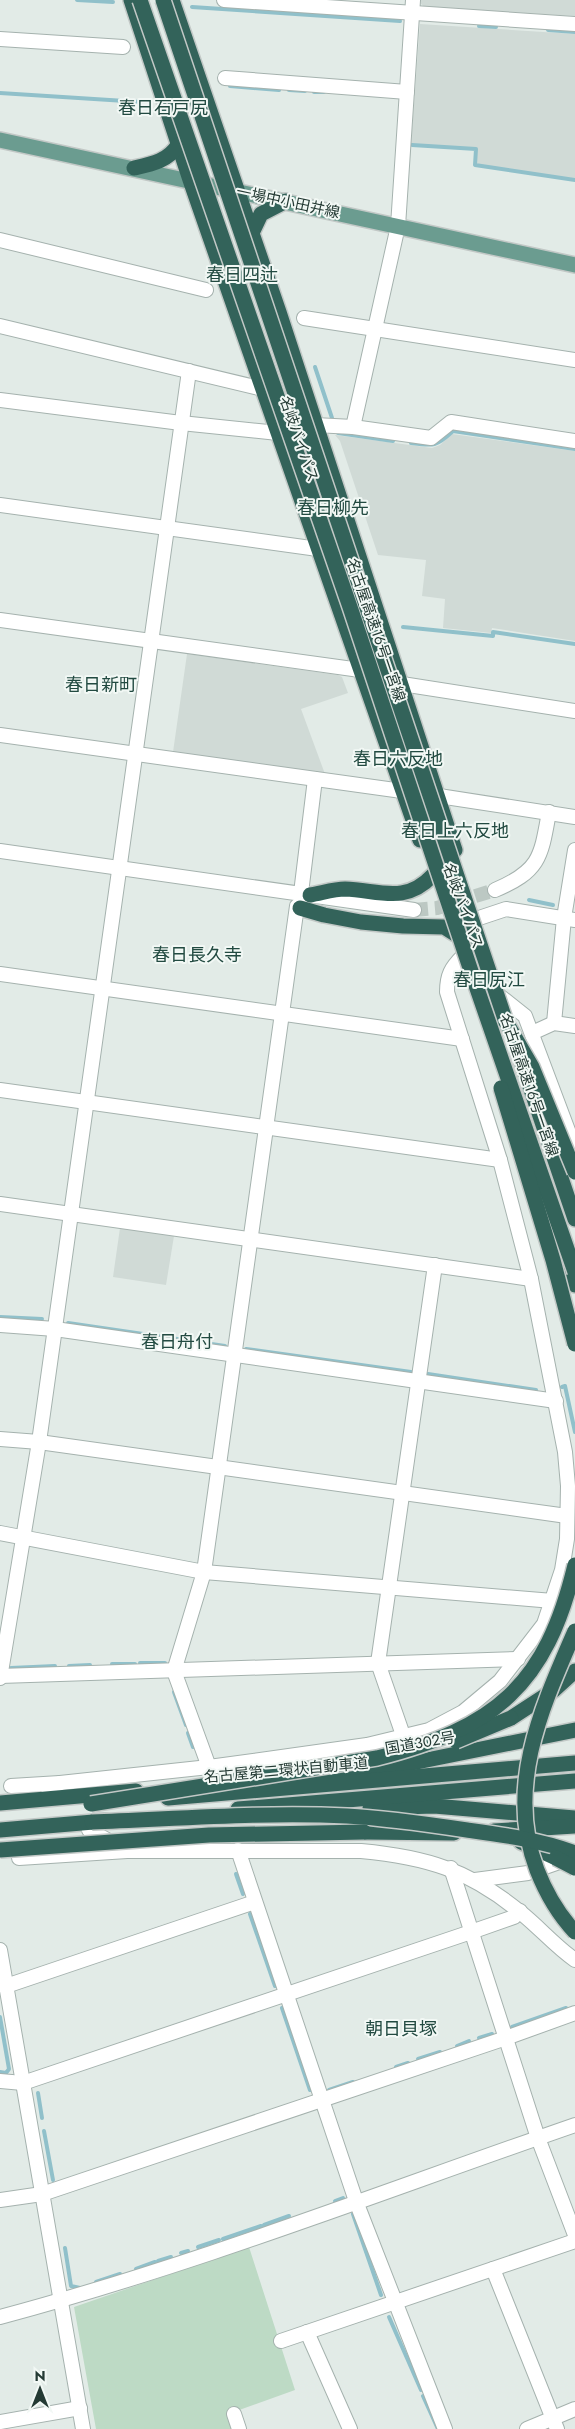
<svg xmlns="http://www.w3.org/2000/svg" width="575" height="2429" font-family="Jost,'Noto Sans JP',sans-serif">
	<rect width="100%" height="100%" fill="#e2ebe7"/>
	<g fill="#d0dad6">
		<polygon points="421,0 575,0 575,16 425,7 421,4"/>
		<polygon points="420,24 575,34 575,179 476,165 477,148 411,144"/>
		<polygon points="452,434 575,451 575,641 492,628 491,633 443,628 445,599 422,596 426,560 378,555 340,441 335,435 432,448 440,445"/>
		<polygon points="187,654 338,675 342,677 348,693 301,709 325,774 173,752"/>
		<polygon points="120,1228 174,1236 166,1285 113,1277"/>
	</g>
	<polygon fill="#bddac5" points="249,2247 295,2390 228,2414 233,2429 96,2429 74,2307"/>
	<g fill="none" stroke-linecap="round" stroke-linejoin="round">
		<g stroke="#90c0ca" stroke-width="4">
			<polyline points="77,0 113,2"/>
			<polyline points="192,7 400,21"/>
			<polyline points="479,26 496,27"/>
			<polyline points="548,30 575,32"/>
			<polyline points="230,86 279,90"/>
			<polyline points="289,90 305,91"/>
			<polyline points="314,92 324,92"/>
			<polyline points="0,93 141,102 144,100"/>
			<polyline points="412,145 476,149 475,165 575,180"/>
			<polyline points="315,367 332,418"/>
			<polyline points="338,433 393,441"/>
			<path d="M411,443C433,446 436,447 453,431L575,449"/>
			<polyline points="403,627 493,636 493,632 575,644"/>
			<polyline points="529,900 553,905"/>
			<polyline points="0,1317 42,1319"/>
			<polyline points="68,1323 225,1346"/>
			<polyline points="246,1349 411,1372"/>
			<polyline points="428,1374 536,1390"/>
			<polyline points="562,1387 565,1386 575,1432"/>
			<polyline points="140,1663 165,1663"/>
			<polyline points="112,1664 135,1664"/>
			<polyline points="69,1666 90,1665"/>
			<polyline points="11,1668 55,1666"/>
			<polyline points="174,1692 186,1725"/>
			<polyline points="188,1733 193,1747"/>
			<polyline points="236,1874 243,1894"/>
			<polyline points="250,1914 275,1986"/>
			<polyline points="282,2008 310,2090"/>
			<polyline points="0,2017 9,2069 6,2073 0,2072"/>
			<polyline points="512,2027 566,2008"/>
			<polyline points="479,2038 492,2034"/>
			<polyline points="457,2046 469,2041"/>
			<polyline points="418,2059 440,2052"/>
			<polyline points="396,2067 408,2063"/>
			<polyline points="329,2090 353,2082"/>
			<polyline points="38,2093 42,2118"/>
			<polyline points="44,2131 53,2180"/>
			<polyline points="335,2201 343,2198"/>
			<polyline points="353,2214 381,2295"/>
			<polyline points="264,2225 289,2216"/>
			<polyline points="223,2239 261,2226"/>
			<polyline points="198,2247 219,2240"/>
			<polyline points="65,2248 71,2286 80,2288"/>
			<polyline points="181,2253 188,2251"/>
			<polyline points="158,2261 171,2257"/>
			<polyline points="136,2269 155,2262"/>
			<polyline points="96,2282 120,2274"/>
			<polyline points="389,2317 421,2390"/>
			<polyline points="423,2396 438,2429"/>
		</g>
		<polyline stroke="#bcc8c3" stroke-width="14" stroke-dasharray="14 7" stroke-linecap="butt" points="414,910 437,908 495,890"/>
		<defs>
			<g id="minor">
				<polyline points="224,0 575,24"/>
				<polyline points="0,39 123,47"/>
				<polyline points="225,78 407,92"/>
				<polyline points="0,240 206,290"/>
				<polyline points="304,318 575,360"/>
				<polyline points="0,326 263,389"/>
				<polyline points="0,400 181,423 278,433"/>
				<polyline points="315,425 353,427 431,438 451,422 575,441"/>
				<polyline points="353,427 398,226 413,0"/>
				<polyline points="0,505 318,549"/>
				<polyline points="0,620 360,670"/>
				<polyline points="402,684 575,711"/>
				<polyline points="0,735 402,791"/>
				<polyline points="439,796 575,817"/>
				<polyline points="0,851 414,910"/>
				<path d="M495,890C540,871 541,857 549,812"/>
				<polyline points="301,893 315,779"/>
				<polyline points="476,919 506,909 575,920"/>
				<polyline points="0,974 462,1039"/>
				<polyline points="501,997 525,1016 575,1149"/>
				<polyline points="554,1023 564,918 575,850"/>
				<polyline points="532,1033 554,1023 575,1026"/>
				<polyline points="0,1090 500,1160"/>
				<polyline points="0,1204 531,1279"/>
				<polyline points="0,1325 55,1329 556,1401"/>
				<polyline points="0,1439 39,1442 567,1516"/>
				<polyline points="0,1533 204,1572 553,1601"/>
				<polyline points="0,1676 518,1659"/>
				<polyline points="0,1678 39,1442 189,371"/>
				<polyline points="404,1738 378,1663 435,1265"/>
				<polyline points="209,1767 174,1671 204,1572 297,906"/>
				<polyline points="11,1786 60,1783"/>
				<path d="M44,1799L60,1783L209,1767L367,1745L429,1730L463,1712L500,1681L544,1624L562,1570L567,1539L568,1486L565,1452L531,1279L500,1160L447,992C447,975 451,968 463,956"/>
				<path d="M89,1830L127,1851H361C426,1857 469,1870 520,1912C539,1927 555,1946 575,1960"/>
				<polyline points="238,1850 357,2204 445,2429"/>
				<polyline points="19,1858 127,1851"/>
				<polyline points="451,1868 538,2138 575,2235"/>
				<polyline points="475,1880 528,1873 571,1858"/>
				<polyline points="0,1950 83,2429"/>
				<polyline points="0,1985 6,1986 255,1902"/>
				<polyline points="0,2081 23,2083 471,1932 514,1917 520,1911"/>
				<polyline points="0,2200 42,2194 506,2038 575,2013"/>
				<polyline points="493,2269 557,2429"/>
				<path d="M0,2317C195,2265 384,2191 575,2125"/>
				<polyline points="307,2332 350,2429"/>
				<polyline points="281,2341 575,2241"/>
				<polyline points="234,2414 239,2429"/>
				<polyline points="0,2422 80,2408"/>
				<polyline points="527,2429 575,2409"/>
			</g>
			<polyline id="major" points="0,140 575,265"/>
			<g id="highway">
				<polyline points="131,0 190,180 420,840"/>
				<polyline points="172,0 279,312 455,850"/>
				<path d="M134,168C152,164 168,161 178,145"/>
				<polyline points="252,233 261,214 286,201"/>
				<path d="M310,895C322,893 334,889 345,889C379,890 405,905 433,875"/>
				<polyline points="300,908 324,915 361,922 403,926 444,927 455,934"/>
				<polyline points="518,1051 575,1219"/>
				<polyline points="567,1261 575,1285"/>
				<polyline points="511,1718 554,1690 575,1671"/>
				<polyline points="311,1775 407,1764 575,1730"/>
				<polyline points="168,1798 575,1763"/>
				<polyline points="0,1803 136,1791"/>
				<polyline points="370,1808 434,1806 575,1818"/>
				<polyline points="238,1809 575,1781"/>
				<polyline points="0,1830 105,1821"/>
				<polyline points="494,1831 575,1826"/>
				<polyline points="364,1832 454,1833"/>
				<polyline points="521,1842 556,1858"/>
			</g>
		</defs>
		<use href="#minor" stroke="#a5b2ae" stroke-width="16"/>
		<use href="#major" stroke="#c2c8c6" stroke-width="18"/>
		<use href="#highway" stroke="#c2c8c6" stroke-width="18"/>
		<use href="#minor" stroke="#fff" stroke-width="14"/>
		<use href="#major" stroke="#6b9c90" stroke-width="15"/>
		<use href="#highway" stroke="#33635a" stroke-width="15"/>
		<defs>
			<g id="highway-bridge">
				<polyline points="140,0 350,607 472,974 575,1272"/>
				<polyline points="163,0 506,1022 532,1067 575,1172"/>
				<polyline points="501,1088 553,1260 575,1344"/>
				<path d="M575,1631C542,1707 505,1787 537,1870C546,1893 558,1914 575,1932"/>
				<polyline points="456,1741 511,1718"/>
				<path d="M91,1804L377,1758C495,1728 546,1686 575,1565"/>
				<path d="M92,1822C176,1819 262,1812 347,1816C387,1818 427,1824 467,1830C503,1835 541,1840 575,1853"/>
				<polyline points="0,1850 209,1835 364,1832"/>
				<polyline points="556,1858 575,1868"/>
			</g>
		</defs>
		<use href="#highway-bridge" stroke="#c2c8c6" stroke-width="18" stroke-linecap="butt"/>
		<use href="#highway-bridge" stroke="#33635a" stroke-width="15"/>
	</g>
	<g text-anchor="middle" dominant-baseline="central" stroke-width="4" stroke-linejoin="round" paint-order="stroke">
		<g font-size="15" fill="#243a34" stroke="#f2f8f5">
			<text transform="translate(288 202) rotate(12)">一場中小田井線</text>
			<text transform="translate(299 439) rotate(71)">名岐バイパス</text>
			<text transform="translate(376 630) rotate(71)">名古屋高速16号一宮線</text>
			<text transform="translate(463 906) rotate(70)">名岐バイパス</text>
			<text transform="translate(529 1085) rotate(71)">名古屋高速16号一宮線</text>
			<text transform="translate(420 1743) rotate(-10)">国道302号</text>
			<text transform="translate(286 1770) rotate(-5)">名古屋第二環状自動車道</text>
		</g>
		<g font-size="18" fill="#224a41" stroke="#f2f8f5">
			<text x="163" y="108">春日石戸尻</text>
			<text x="242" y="275">春日四辻</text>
			<text x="333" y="508">春日柳先</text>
			<text x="101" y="685">春日新町</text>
			<text x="398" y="759">春日六反地</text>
			<text x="455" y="831">春日上六反地</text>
			<text x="197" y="955">春日長久寺</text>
			<text x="489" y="980">春日尻江</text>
			<text x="177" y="1342">春日舟付</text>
			<text x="401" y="2029">朝日貝塚</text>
		</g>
	</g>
	<g transform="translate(40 2389)" stroke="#f2f8f5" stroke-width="4" paint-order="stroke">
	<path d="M0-4L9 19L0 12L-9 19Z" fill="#243a34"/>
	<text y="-8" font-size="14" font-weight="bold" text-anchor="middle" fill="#243a34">N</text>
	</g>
</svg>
